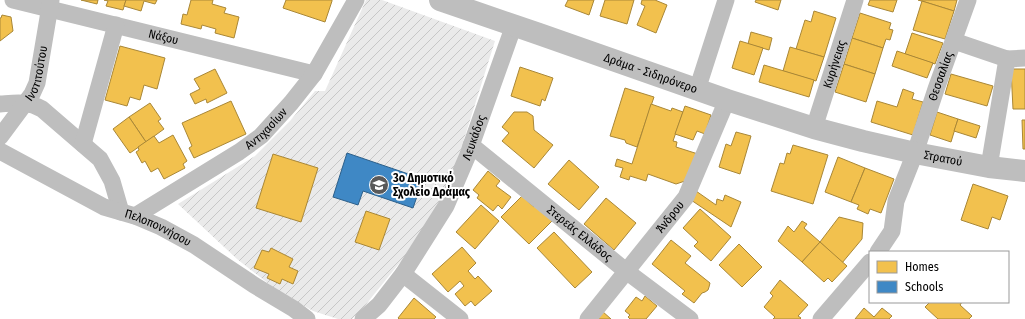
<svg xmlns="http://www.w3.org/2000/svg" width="1025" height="319" font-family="'Fira Sans Condensed',sans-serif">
	<defs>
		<pattern id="garden-furrows" width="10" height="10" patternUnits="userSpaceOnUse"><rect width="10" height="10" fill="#eaeaea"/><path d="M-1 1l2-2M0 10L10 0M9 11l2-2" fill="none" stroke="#c7c7c7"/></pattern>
	</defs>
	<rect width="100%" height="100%" fill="#fff"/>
	<polygon fill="url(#garden-furrows)" points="366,0 382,0 495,41 453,174 425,229 410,250 363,308 352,319 338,319 313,311 274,288 237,259 178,204 255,156 290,121 315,91 325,91"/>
	<g fill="#f2c14e" stroke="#a98737">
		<polygon points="81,0 98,0 97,4"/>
		<polygon points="104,0 126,0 123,10 106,6 108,1"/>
		<polygon points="126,0 157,0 155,4 144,1 141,11 124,6"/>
		<polygon points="191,0 213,0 212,4 226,8 224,13 239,17 234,38 215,33 216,29 202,25 201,29 181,24 183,14 187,15"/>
		<polygon points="286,0 332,0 332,1 325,22 283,8"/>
		<polygon points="568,0 594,0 589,15 565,6"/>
		<polygon points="605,0 634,0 627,24 600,16"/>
		<polygon points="642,0 655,0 667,5 656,33 637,25 645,6 641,4"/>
		<polygon points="756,0 781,0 778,10 755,2"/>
		<polygon points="870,0 897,0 893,12 868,5"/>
		<polygon points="918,0 957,0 954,11"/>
		<polygon points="922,1 954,11 945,39 913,30"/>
		<polygon points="814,11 836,18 824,57 796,49 805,20 811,22"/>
		<polygon points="860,13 891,23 889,29 893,30 890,40 886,39 883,48 852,38"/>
		<polygon points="2,15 11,17 13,31 0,41 0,18 1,18"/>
		<polygon points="751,32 772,38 769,50 748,44"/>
		<polygon points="912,33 943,43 935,64 905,54"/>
		<polygon points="852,38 883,48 875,74 844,64"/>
		<polygon points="740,41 763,48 754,75 732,68"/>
		<polygon points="120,46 165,58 157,89 144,85 140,100 130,97 127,106 105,100"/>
		<polygon points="790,47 824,57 816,81 783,71"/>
		<polygon points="897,51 933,63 927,78 892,66"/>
		<polygon points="844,64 875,74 866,102 835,92"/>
		<polygon points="764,65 814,80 809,97 759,82"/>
		<polygon points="520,67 553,78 545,101 542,99 540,106 511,96"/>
		<polygon points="215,69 227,93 207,103 206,99 195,104 190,94 200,89 194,79"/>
		<polygon points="1011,69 1025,69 1025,109 1013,109"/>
		<polygon points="951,74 993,86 987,106 945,94"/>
		<polygon points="625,88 654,97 637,147 626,143 625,140 610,136"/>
		<polygon points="903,89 914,93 912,99 923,102 913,135 871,122 877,101 897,107"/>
		<polygon points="231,101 246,134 194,158 189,148 192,146 182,123"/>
		<polygon points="150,103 161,119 158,121 164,129 146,142 129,117"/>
		<polygon points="651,104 671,111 672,108 683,112 673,141 677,142 676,147 698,154 685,181 676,184 648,174 646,181 630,176 629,180 620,177 623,168 615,166 617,159 632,164"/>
		<polygon points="685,106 711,115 705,134 697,131 693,140 675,134"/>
		<polygon points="514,112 527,112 533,116 534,130 553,145 534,168 502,141 509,133 502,127"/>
		<polygon points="937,112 958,119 951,142 930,135"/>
		<polygon points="129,117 146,142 130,153 113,129"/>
		<polygon points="958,119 980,126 976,138 954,131"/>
		<polygon points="1022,120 1025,120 1025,149 1023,149"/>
		<polygon points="736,132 751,136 740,174 719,167 726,144 731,146"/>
		<polygon points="173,135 187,161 183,164 185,168 164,179 158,168 151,172 145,161 142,163 136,152 139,150 138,147 154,136 159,143"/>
		<polygon points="793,145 828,155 813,204 771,191 780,163 784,164 787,153 790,154"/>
		<polygon points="273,154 318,168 301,222 256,208"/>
		<polygon points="838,157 865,168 851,202 825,192"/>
		<polygon points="569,160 599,187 579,210 548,184"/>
		<polygon points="865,168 894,179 881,213 870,209 868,214 857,209 859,205 851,202"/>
		<polygon points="488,171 500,181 496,186 511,197 502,209 498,205 493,211 477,198 479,195 473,190"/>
		<polygon points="973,184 1008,196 1000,220 992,217 988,229 961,220"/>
		<polygon points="696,191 716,205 717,199 723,201 725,195 741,202 731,227 691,200"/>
		<polygon points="522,196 534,207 537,204 553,220 529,244 501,217"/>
		<polygon points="606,198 636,223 614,250 584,224"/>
		<polygon points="481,205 499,221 475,249 456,232"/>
		<polygon points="700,209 731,237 711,261 694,246 698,242 683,228"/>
		<polygon points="366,211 390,219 379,250 355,242"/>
		<polygon points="839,217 863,223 862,239 842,263 820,242"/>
		<polygon points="802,221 807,224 804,228 820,242 802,262 778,241 788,226 794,232"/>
		<polygon points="554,232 592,272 575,288 537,248"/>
		<polygon points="671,240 691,256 685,263 710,283 709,287 708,290 705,292 702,293 694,303 682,294 685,291 652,264"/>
		<polygon points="820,242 847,266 832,282 828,278 824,282 802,262"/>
		<polygon points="739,244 762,267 742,287 719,265"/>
		<polygon points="462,247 476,263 468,271 475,279 478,276 492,291 475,306 471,301 465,306 455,294 464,286 460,281 448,292 432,274"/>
		<polygon points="271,248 293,259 289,267 298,271 293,284 282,279 280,284 267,278 269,274 254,268 262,250 269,252"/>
		<polygon points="780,280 808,305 798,316 801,318 800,319 773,319 775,317 764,307 773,296 770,293"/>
		<polygon points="645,296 657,306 646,319 630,319 628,317 630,315 625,311 636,297 642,301"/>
		<polygon points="414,298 436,317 434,319 399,319 398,318"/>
		<polygon points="930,302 962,302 960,305 972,316 969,319 938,319 925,307"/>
		<polygon points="864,308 874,317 882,308 892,316 889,319 855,319"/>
		<polygon points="602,311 611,319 595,319"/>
	</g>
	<polygon fill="#3f88c5" stroke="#2c5f8a" points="347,153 423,179 413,208 363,191 358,205 333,197"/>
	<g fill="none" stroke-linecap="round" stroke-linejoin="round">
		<g stroke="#bebebe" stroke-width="17">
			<path id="s1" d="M13,0L314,74"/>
			<polyline points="954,41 1001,57 1007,59 1025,58"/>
			<polyline points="697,90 726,0"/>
			<path d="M0,104C16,103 28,101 42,109L100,159L112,181L121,212"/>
			<path id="s2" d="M814,128L855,0"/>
			<path id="s3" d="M0,137L32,94L37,83L51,0"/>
			<polyline points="83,144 116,25"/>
			<path id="s4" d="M471,145L626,271L690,319"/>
			<path id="s5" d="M0,151L104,207L135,216L161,227L194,245L254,285L294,309L307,319"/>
			<polyline points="989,167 1007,59"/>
			<path id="s6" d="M135,216L239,152L261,136L291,103L314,74L356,0"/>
			<path id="s7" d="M878,252L892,231L896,201L915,153L936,89L968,0"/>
			<polyline points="403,274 460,319"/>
			<path id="s8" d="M363,319L379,305L403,274L446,206L467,157L514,25"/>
			<path id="s9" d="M588,319L686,197L727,100"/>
			<polyline points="821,319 870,262"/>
		</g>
		<path stroke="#bebebe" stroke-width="22" id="s10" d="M440,0L539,34L727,100L814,128L863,141L915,153L989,167L1025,171"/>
	</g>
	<defs>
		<symbol id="school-disc" viewBox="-11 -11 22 22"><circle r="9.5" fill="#595959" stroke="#fff"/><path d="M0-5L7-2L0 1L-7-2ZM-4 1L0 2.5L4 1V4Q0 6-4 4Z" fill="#fff"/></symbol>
	</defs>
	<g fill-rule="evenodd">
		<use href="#school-disc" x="368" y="174" width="22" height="22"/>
	</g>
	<g text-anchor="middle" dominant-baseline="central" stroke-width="4" stroke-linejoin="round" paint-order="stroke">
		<g font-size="12" fill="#000" stroke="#fff">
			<text stroke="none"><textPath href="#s1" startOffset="155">Νάξου</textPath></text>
			<text stroke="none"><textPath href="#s2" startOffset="67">Κυρήνειας</textPath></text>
			<text stroke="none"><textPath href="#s3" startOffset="75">Ινστιτούτου</textPath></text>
			<text stroke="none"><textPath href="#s10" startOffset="223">Δράμα - Σιδηρόνερο</textPath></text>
			<text stroke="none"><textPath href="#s7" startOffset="188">Θεσσαλίας</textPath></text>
			<text stroke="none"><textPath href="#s6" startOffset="158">Αντιχασίων</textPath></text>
			<text stroke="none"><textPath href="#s8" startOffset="215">Λευκάδος</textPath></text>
			<text stroke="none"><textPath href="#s10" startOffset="528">Στρατού</textPath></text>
			<text stroke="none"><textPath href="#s9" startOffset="131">Άνδρου</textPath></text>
			<text stroke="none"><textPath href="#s5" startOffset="176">Πελοποννήσου</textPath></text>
			<text stroke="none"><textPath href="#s4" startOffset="140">Στερεάς Ελλάδος</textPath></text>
		</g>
		<g font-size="12" font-weight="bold" fill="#000" stroke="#fff" text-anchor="start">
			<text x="393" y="178">3ο Δημοτικό<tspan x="393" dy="14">Σχολείο Δράμας</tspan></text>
		</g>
	</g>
	<rect x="869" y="251" width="140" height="52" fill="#ffffff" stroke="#999999"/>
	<rect x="877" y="261" width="20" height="12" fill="#f2c14e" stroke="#999999"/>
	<text x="905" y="271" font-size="12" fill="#000000">Homes</text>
	<rect x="877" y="281" width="20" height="12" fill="#3f88c5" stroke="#999999"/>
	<text x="905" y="291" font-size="12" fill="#000000">Schools</text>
</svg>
